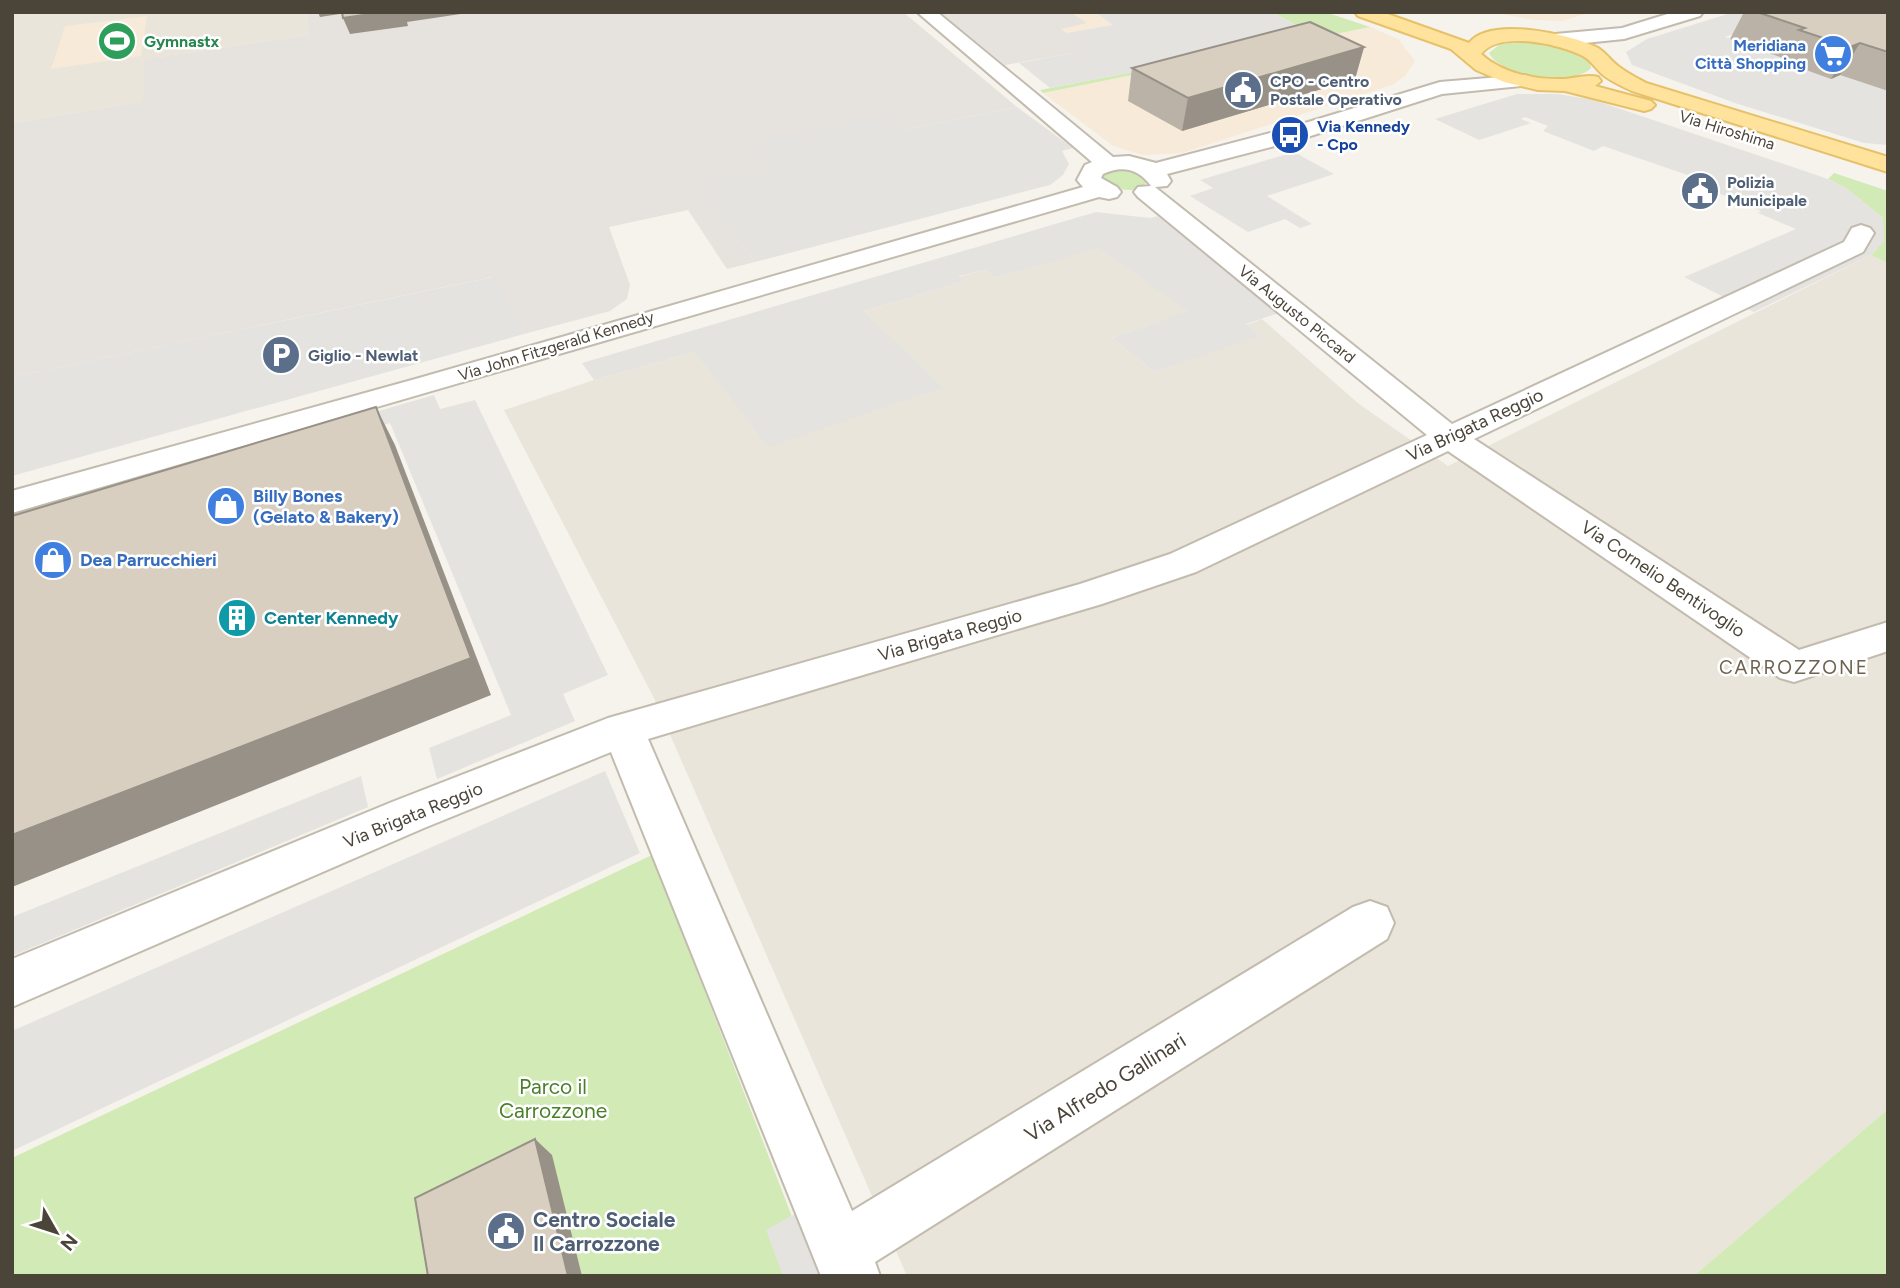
<svg xmlns="http://www.w3.org/2000/svg" width="1900" height="1288" font-family="Figtree,sans-serif">
	<rect width="100%" height="100%" fill="#f6f3ec"/>
	<g fill="#eae5da">
		<polygon points="12,12 306,12 309,35 146,59 144,102 12,123"/>
		<polygon points="1099,247 1189,311 1112,338 1154,372 1259,335 1246,325 1262,319 1359,404 1448,466 1871,255 1888,263 1888,1109 1694,1276 907,1276 654,698 504,410 594,380 695,352 942,388 864,311 963,282 958,277 985,270 995,278"/>
	</g>
	<g fill="#f7ead8">
		<polygon points="1070,12 1095,12 1114,25 1066,33 1060,28 1086,23"/>
		<polygon points="1490,12 1592,12 1562,21 1534,20"/>
		<polygon points="147,16 141,56 51,69 65,26"/>
		<polygon points="1370,27 1398,39 1415,61 1405,76 1392,85 1182,153 1143,155 1113,146 1043,93"/>
	</g>
	<g fill="#e6e2dd">
		<polygon points="306,12 903,12 1017,107 906,129 751,143 772,169 696,185 755,262 727,269 688,210 609,227 630,285 627,299 610,311 524,334 492,277 12,377 12,123 143,102 145,59 309,35"/>
		<polygon points="940,12 1070,12 1087,23 1061,29 1090,50 1005,65"/>
	</g>
	<g fill="#d2eab5">
		<polygon points="1272,12 1325,12 1370,27 1043,93 1040,90 1286,42 1300,27"/>
		<path d="M1527,41L1573,51L1590,62L1591,68C1573,87 1501,78 1489,53L1500,44Z"/>
		<path d="M1117,168L1139,171L1148,181C1134,197 1114,189 1100,178L1101,175Z"/>
		<polygon points="1834,173 1888,191 1888,263 1871,255 1877,249 1883,218 1846,188 1828,179"/>
		<polygon points="652,855 815,1276 12,1276 12,1158"/>
		<polygon points="1888,1109 1888,1276 1694,1276"/>
	</g>
	<g fill="#e5e3e0">
		<polygon points="1095,12 1272,12 1300,27 1286,42 1050,88 1019,63 1089,50 1066,33 1113,25"/>
		<polygon points="1734,12 1836,12 1748,29 1725,37 1791,58 1778,63 1800,71 1805,69 1831,78 1840,75 1888,91 1888,145 1864,143 1735,103 1632,65 1626,52 1647,39"/>
		<polygon points="1517,94 1558,94 1594,100 1828,179 1846,188 1883,218 1884,241 1871,255 1754,312 1684,277 1796,229 1758,213 1761,211 1699,185 1705,181 1603,146 1594,151 1543,131 1548,126 1525,117 1521,119 1531,123 1479,140 1435,119"/>
		<polygon points="1017,107 1073,148 1062,151 1069,164 1063,175 1050,185 755,262 695,184 771,169 751,143 890,113 906,129"/>
		<polygon points="1294,152 1334,174 1267,196 1312,224 1300,228 1285,219 1248,232 1190,196 1213,188 1200,180"/>
		<polygon points="1096,212 1150,218 1172,213 1291,309 1246,324 1260,336 1154,372 1112,338 1188,311 1099,248 995,278 985,270 959,276 963,282 864,311 943,388 768,447 695,352 594,380 582,363"/>
		<polygon points="493,277 524,334 12,476 12,377"/>
		<polygon points="434,395 440,409 475,400 608,675 563,694 575,721 437,779 429,748 511,715 390,423 12,537 12,517"/>
		<polygon points="605,771 640,853 12,1151 12,1031"/>
		<polygon points="361,776 368,807 12,956 12,917"/>
		<polygon points="821,1199 853,1276 783,1276 766,1230"/>
	</g>
	<g fill="none" stroke-linecap="round" stroke-linejoin="round">
		<defs>
			<g id="minor">
				<path d="M917,12H937L1113,157L1129,156L1156,163L1282,130L1440,82L1524,75L1531,77L1534,81L1531,85L1442,94L1298,140L1167,174L1171,181L1167,186L1155,187L1452,424L1844,242L1852,228L1861,225L1870,228L1874,233L1863,252L1474,439L1799,650L1888,622V651L1794,682L1780,678L1448,451L1196,572L1102,604L648,739L852,1211L1353,907L1370,901L1387,907L1394,923L1387,939L875,1262L880,1276H821L611,752L424,828L12,1007V959L392,802L608,718L1080,584L1170,554L1427,435L1138,197L1134,192L1138,187L1151,186C1139,169 1122,165 1103,174L1101,178L1117,187L1121,192L1117,197L1109,199L1099,197L12,513V491L419,378L1083,187L1077,180L1085,165L1092,162Z"/>
				<polygon points="1674,12 1703,12 1700,16 1624,39 1555,46 1545,40 1555,34 1622,28"/>
			</g>
			<path id="primary" d="M1355,12H1382L1469,43C1490,16 1572,34 1598,48C1606,53 1611,61 1618,66C1627,73 1637,78 1646,83L1888,157V172L1632,91C1622,86 1612,82 1603,75C1596,69 1592,61 1583,56C1560,44 1499,30 1481,54C1503,74 1536,80 1565,79C1576,78 1587,74 1598,77L1601,81L1595,86L1651,101L1655,105L1651,109L1644,111L1565,91L1538,90L1504,82L1476,70L1451,49L1358,16Z"/>
		</defs>
		<use href="#minor" stroke="#c2bbae" stroke-width="4"/>
		<use href="#primary" stroke="#e6c16a" stroke-width="4"/>
		<use href="#minor" fill="#fff" fill-rule="evenodd"/>
		<use href="#primary" fill="#ffe39c" fill-rule="evenodd"/>
	</g>
	<g fill="#bab2a6">
		<polygon points="1744,12 1888,12 1888,91 1840,75 1831,79 1781,61 1783,58 1730,39"/>
		<polygon points="1364,47 1355,79 1182,131 1128,101 1132,68"/>
	</g>
	<g fill="#979187">
		<polygon points="318,12 346,12 346,13 320,17"/>
		<polygon points="383,12 474,12 407,22 408,26 350,34 343,18"/>
		<polygon points="1860,43 1840,75 1831,79 1850,47"/>
		<polygon points="1364,47 1355,79 1182,131 1188,98"/>
		<polygon points="376,407 395,445 491,695 12,887 12,835"/>
		<polygon points="535,1139 552,1155 582,1276 568,1276"/>
	</g>
	<g fill="#d8cfc1" stroke="#979187" stroke-width="2">
		<polygon points="342,12 383,12 343,18"/>
		<polygon points="1757,12 1888,12 1888,52 1860,43 1850,47 1799,30 1805,28"/>
		<polygon points="1310,22 1364,47 1188,98 1132,68"/>
		<polygon points="376,407 471,658 12,835 12,516"/>
		<polygon points="535,1139 568,1276 428,1276 415,1198"/>
	</g>
	<defs>
		<symbol id="stadium-disc" viewBox="-11 -11 22 22"><circle r="9.5" fill="#2e9e5b" stroke="#fff"/><path d="M0-5a6.5 5 0 1 0 0 10a6.5 5 0 1 0 0-10ZM-3.5-1.8h7v3.6h-7Z" fill="#fff"/></symbol>
		<symbol id="supermarket-disc" viewBox="-11 -11 22 22"><circle r="9.5" fill="#3f7fe0" stroke="#fff"/><path d="M-6-5.5h2.5l.6 2H6L4.5 2H-2.5L-4.4-4H-6ZM-1.5 3.2a1.3 1.3 0 1 0 .1 0ZM3 3.2a1.3 1.3 0 1 0 .1 0Z" fill="#fff"/></symbol>
		<symbol id="civic-disc" viewBox="-11 -11 22 22"><circle r="9.5" fill="#5c6f8a" stroke="#fff"/><path d="M-.6-6.5H3V-4.5H.6V-3L4-1V1h2V6H-6V1h2V-1L-.6-3ZM-1.2 2.5V6h2.4V2.5Z" fill="#fff"/></symbol>
		<symbol id="bus-disc" viewBox="-11 -11 22 22"><circle r="9.5" fill="#1a4fb4" stroke="#fff"/><path d="M-5-6H5V4H4V6H2V4H-2V6H-4V4H-5ZM-3.5-4V0h7V-4ZM-3.5 1.2v1.5H-2V1.2ZM2 1.2v1.5H3.5V1.2Z" fill="#fff"/></symbol>
		<symbol id="parking-disc" viewBox="-11 -11 22 22"><circle r="9.5" fill="#5c6f8a" stroke="#fff"/><path d="M-3.5-5.5H1a3.5 3.5 0 0 1 0 7H-1V5.5H-3.5ZM-1-3.4V-.6H.8a1.4 1.4 0 0 0 0-2.8Z" fill="#fff"/></symbol>
		<symbol id="shop-disc" viewBox="-11 -11 22 22"><circle r="9.5" fill="#3f7fe0" stroke="#fff"/><path d="M-5-2.5h2.3a2.7 3.5 0 0 1 5.4 0H5L5.5 6h-11ZM-1.5-2.5h3a1.5 2.3 0 0 0-3 0Z" fill="#fff"/></symbol>
		<symbol id="building-disc" viewBox="-11 -11 22 22"><circle r="9.5" fill="#0f9aa8" stroke="#fff"/><path d="M-4-6H4V6H1V3H-1V6H-4ZM-2.5-4.3h1.7v1.8h-1.7ZM.8-4.3h1.7v1.8H.8ZM-2.5-1h1.7V.8h-1.7ZM.8-1h1.7V.8H.8Z" fill="#fff"/></symbol>
	</defs>
	<g fill-rule="evenodd">
		<use href="#stadium-disc" x="95" y="19" width="44" height="44"/>
		<use href="#supermarket-disc" x="1811" y="32" width="44" height="44"/>
		<use href="#civic-disc" x="1221" y="68" width="44" height="44"/>
		<use href="#bus-disc" x="1268" y="113" width="44" height="44"/>
		<use href="#civic-disc" x="1678" y="169" width="44" height="44"/>
		<use href="#parking-disc" x="259" y="333" width="44" height="44"/>
		<use href="#shop-disc" x="204" y="484" width="44" height="44"/>
		<use href="#shop-disc" x="31" y="538" width="44" height="44"/>
		<use href="#building-disc" x="215" y="596" width="44" height="44"/>
		<use href="#civic-disc" x="484" y="1209" width="44" height="44"/>
	</g>
	<g text-anchor="middle" dominant-baseline="central" stroke-width="5" stroke-linejoin="round" paint-order="stroke">
		<g font-size="16" font-weight="bold" fill="#27864d" stroke="#fff" text-anchor="start">
			<text x="144" y="41">Gymnastx</text>
		</g>
		<g font-size="16" font-weight="bold" fill="#366cbe" stroke="#fff" text-anchor="end">
			<text x="1806" y="45">Meridiana<tspan x="1806" dy="18">Città Shopping</tspan></text>
		</g>
		<g font-size="16" font-weight="bold" fill="#4e5e75" stroke="#fff" text-anchor="start">
			<text x="1270" y="81">CPO - Centro<tspan x="1270" dy="18">Postale Operativo</tspan></text>
			<text x="1727" y="182">Polizia<tspan x="1727" dy="18">Municipale</tspan></text>
			<text x="308" y="355">Giglio - Newlat</text>
		</g>
		<g font-size="16" font-weight="bold" fill="#164399" stroke="#fff" text-anchor="start">
			<text x="1317" y="126">Via Kennedy<tspan x="1317" dy="18">- Cpo</tspan></text>
		</g>
		<g font-size="16" fill="#4b4439" stroke="#fff">
			<text transform="translate(1727 130) rotate(17)">Via Hiroshima</text>
			<text transform="translate(1297 314) rotate(39)">Via Augusto Piccard</text>
			<text transform="translate(556 346) rotate(-17)">Via John Fitzgerald Kennedy</text>
		</g>
		<g font-size="18" fill="#4b4439" stroke="#fff">
			<text transform="translate(1475 425) rotate(-25)">Via Brigata Reggio</text>
			<text transform="translate(1663 579) rotate(34)">Via Cornelio Bentivoglio</text>
			<text transform="translate(950 635) rotate(-16)">Via Brigata Reggio</text>
			<text transform="translate(413 815) rotate(-22)">Via Brigata Reggio</text>
		</g>
		<g font-size="18" font-weight="bold" fill="#366cbe" stroke="#fff" text-anchor="start">
			<text x="253" y="496">Billy Bones<tspan x="253" dy="21">(Gelato &amp; Bakery)</tspan></text>
			<text x="80" y="560">Dea Parrucchieri</text>
		</g>
		<g font-size="18" font-weight="bold" fill="#0d838f" stroke="#fff" text-anchor="start">
			<text x="264" y="618">Center Kennedy</text>
		</g>
		<g font-size="19" letter-spacing="2" fill="#6e6250" stroke="#fff">
			<text x="1794" y="667">CARROZZONE</text>
		</g>
		<g font-size="21" fill="#4a7f2a" stroke="#fff">
			<text x="553" y="1086">Parco il<tspan x="553" dy="24">Carrozzone</tspan></text>
		</g>
		<g font-size="21" fill="#4b4439" stroke="#fff">
			<text transform="translate(1105 1087) rotate(-32)">Via Alfredo Gallinari</text>
		</g>
		<g font-size="21" font-weight="bold" fill="#4e5e75" stroke="#fff" text-anchor="start">
			<text x="533" y="1219">Centro Sociale<tspan x="533" dy="24">Il Carrozzone</tspan></text>
		</g>
	</g>
	<rect width="1900" height="1288" fill="none" stroke="#4b4439" stroke-width="28"/>
	<g transform="translate(56 1232) rotate(129)" stroke="#ffffff" stroke-width="5" paint-order="stroke">
	<path d="M0-5L12 26L0 18L-12 26Z" fill="#4b4439"/>
	<text y="-10" font-size="19" font-weight="bold" text-anchor="middle" fill="#4b4439">N</text>
	</g>
</svg>
